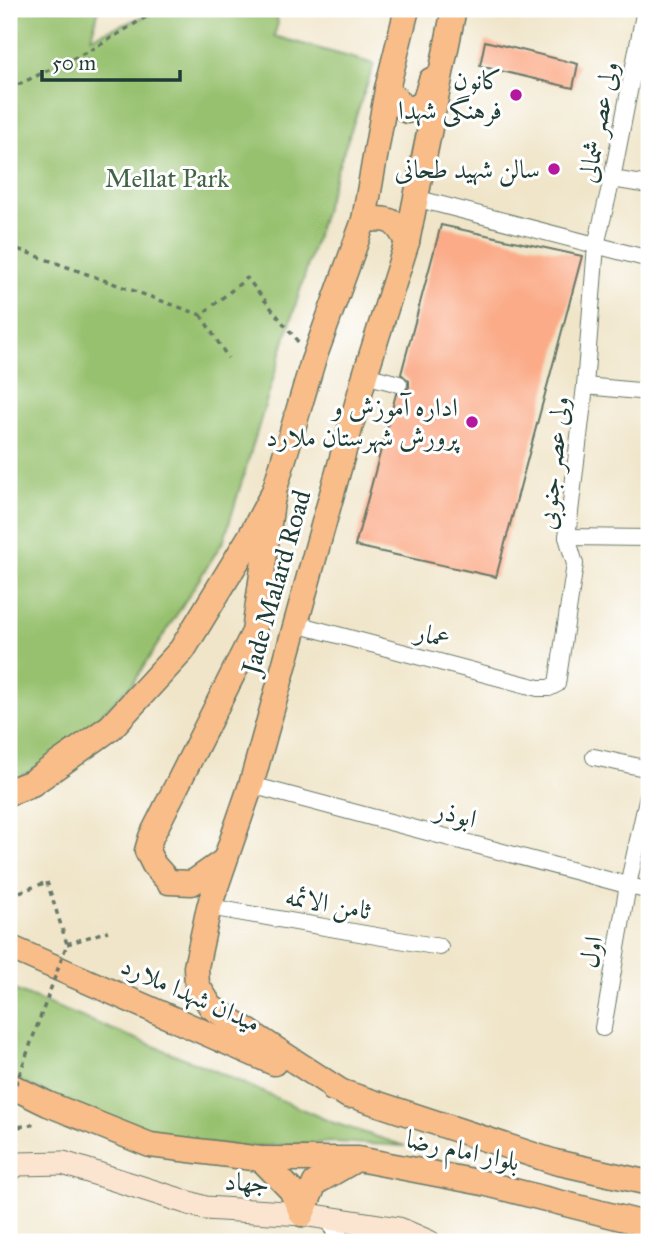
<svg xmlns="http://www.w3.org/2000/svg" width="658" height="1251" font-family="'IM FELL Great Primer',Amiri,serif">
	<rect width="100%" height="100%" fill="#fff"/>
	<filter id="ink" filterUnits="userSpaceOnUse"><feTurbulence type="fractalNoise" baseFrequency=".0143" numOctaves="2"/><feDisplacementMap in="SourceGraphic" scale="14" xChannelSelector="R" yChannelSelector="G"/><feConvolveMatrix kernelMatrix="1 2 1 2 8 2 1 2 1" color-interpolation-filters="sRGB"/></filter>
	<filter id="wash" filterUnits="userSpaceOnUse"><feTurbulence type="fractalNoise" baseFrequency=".00686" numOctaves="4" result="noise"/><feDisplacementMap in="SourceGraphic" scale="28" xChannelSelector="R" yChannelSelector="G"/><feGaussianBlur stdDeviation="1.57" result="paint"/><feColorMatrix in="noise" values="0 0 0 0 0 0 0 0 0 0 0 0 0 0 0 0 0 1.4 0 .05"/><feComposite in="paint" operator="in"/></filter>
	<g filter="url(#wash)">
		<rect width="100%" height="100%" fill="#f0e5c9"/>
		<g fill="#97c16e" stroke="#5b7f51" stroke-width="2">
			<polygon points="9,9 99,9 91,37 163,9 275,9 278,23 274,36 374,64 334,179 224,540 133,683 57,757 9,782"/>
			<polygon points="9,988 206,1067 331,1122 405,1146 334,1142 243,1147 154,1138 9,1077"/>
		</g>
		<g id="blocks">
			<g fill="#fbab88">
				<polygon points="485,41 578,64 573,88 480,66"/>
				<polygon points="441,225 582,256 496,577 355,546 396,394 402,394 409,387 409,381 401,374"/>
			</g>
		</g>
	</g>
	<g filter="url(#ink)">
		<use href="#blocks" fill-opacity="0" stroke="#687868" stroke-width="2"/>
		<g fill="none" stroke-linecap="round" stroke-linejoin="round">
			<defs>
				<g id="minor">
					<polyline points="612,179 649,185"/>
					<polyline points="415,198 649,259"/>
					<polyline points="365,375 399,384"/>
					<polyline points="585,386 649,392"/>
					<polyline points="567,537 649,538"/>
					<polyline points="296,624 538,688 549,688 557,684 575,564 567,537 585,386 596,245 612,179 645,9"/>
					<polyline points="594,757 649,769"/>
					<polyline points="251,785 649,891"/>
					<polyline points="209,907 440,947"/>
					<polyline points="603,1028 628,885 649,791"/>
				</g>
				<polyline id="tertiary" points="331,1220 340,1242"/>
				<polyline id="secondary" points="9,1170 18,1164 63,1163 205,1208 302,1214 399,1229 429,1242"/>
				<g id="primary">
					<polyline points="387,89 407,111 424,103 431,80"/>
					<path d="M364,220C389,218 395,218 407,242"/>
					<polyline points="222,862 192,883 169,882 154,865 147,851 151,837 254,632 273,495 313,361 364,220 387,89 407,9"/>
					<polyline points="9,947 274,1063"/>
					<polyline points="9,1085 48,1104 150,1145 261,1159 358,1159 483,1183 649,1225"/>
					<polyline points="333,1089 555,1162 649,1183"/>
					<polyline points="348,1096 211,1007 197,985 196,967 209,907 251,785 365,375 407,242 454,9"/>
					<polyline points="261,1159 291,1190 302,1214"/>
					<polyline points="302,1214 315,1183 355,1160"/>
				</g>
				<polyline id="trunk" points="9,792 32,783 111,727 182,650 252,535 273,495"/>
			</defs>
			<use href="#minor" stroke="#687868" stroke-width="18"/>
			<use href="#tertiary" stroke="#687868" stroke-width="22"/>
			<use href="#secondary" stroke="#687868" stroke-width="25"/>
			<use href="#primary" stroke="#687868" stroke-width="27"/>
			<use href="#trunk" stroke="#687868" stroke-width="29"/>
			<g stroke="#687868" stroke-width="3.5" stroke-dasharray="5 5" stroke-linecap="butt">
				<polyline points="9,89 95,48 159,9"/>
				<polyline points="9,246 201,315 247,278 299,343"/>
				<polyline points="201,315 228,358"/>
				<polyline points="9,881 14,894 47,882"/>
				<polyline points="67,944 108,931"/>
				<polyline points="9,1128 31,1125 35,1120"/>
			</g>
			<use href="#minor" stroke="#fff" stroke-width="16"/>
			<use href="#tertiary" stroke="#fff" stroke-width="19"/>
			<use href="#secondary" stroke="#fce5d0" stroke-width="23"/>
			<use href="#primary" stroke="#f8bd89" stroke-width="24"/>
			<use href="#trunk" stroke="#f8bd89" stroke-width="26"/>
			<polyline stroke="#687868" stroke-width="3.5" stroke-dasharray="5 5" stroke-linecap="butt" points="9,1103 67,944 47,882"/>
		</g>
	</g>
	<g fill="#b5179e" stroke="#fff" stroke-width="2.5">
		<circle cx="516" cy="95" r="7"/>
		<circle cx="554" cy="169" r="7"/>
		<circle cx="472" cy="422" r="7"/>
	</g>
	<g text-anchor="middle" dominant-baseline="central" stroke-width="6" stroke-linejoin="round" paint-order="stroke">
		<g font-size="26" fill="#1f3d34" stroke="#fff" text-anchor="end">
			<text x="502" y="80">کانون<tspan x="502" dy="30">فرهنگی شهدا</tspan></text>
			<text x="540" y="169">سالن شهید طحانی</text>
			<text x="458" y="407">اداره آموزش و<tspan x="458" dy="30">پرورش شهرستان ملارد</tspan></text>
		</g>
		<g font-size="26" fill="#1f3d34" stroke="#fff">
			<text transform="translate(598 122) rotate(-79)">ولی عصر شمالی</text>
			<text transform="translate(553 463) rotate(-84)">ولی عصر جنوبی</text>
			<text transform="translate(276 582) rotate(-74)">Jade Malard Road</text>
			<text transform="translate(433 635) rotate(15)">عمار</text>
			<text transform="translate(456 814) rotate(15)">ابوذر</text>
			<text transform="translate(328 903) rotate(10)">ثامن الائمه</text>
			<text transform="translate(591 952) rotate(-80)">اول</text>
			<text transform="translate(191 994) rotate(24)">میدان شهدا ملارد</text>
			<text transform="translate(463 1150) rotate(12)">بلوار امام رضا</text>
			<text transform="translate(247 1182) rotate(4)">جهاد</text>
		</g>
		<g font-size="26" fill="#436545" stroke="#fff">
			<text x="167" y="178">Mellat Park</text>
		</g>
	</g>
	<rect width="658" height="1251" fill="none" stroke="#fff" stroke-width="35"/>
	<path d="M42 70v10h138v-10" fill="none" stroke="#1f3d34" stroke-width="3.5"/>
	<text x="52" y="70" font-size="21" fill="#1f3d34" stroke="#ffffff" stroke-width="5" paint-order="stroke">50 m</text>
</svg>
